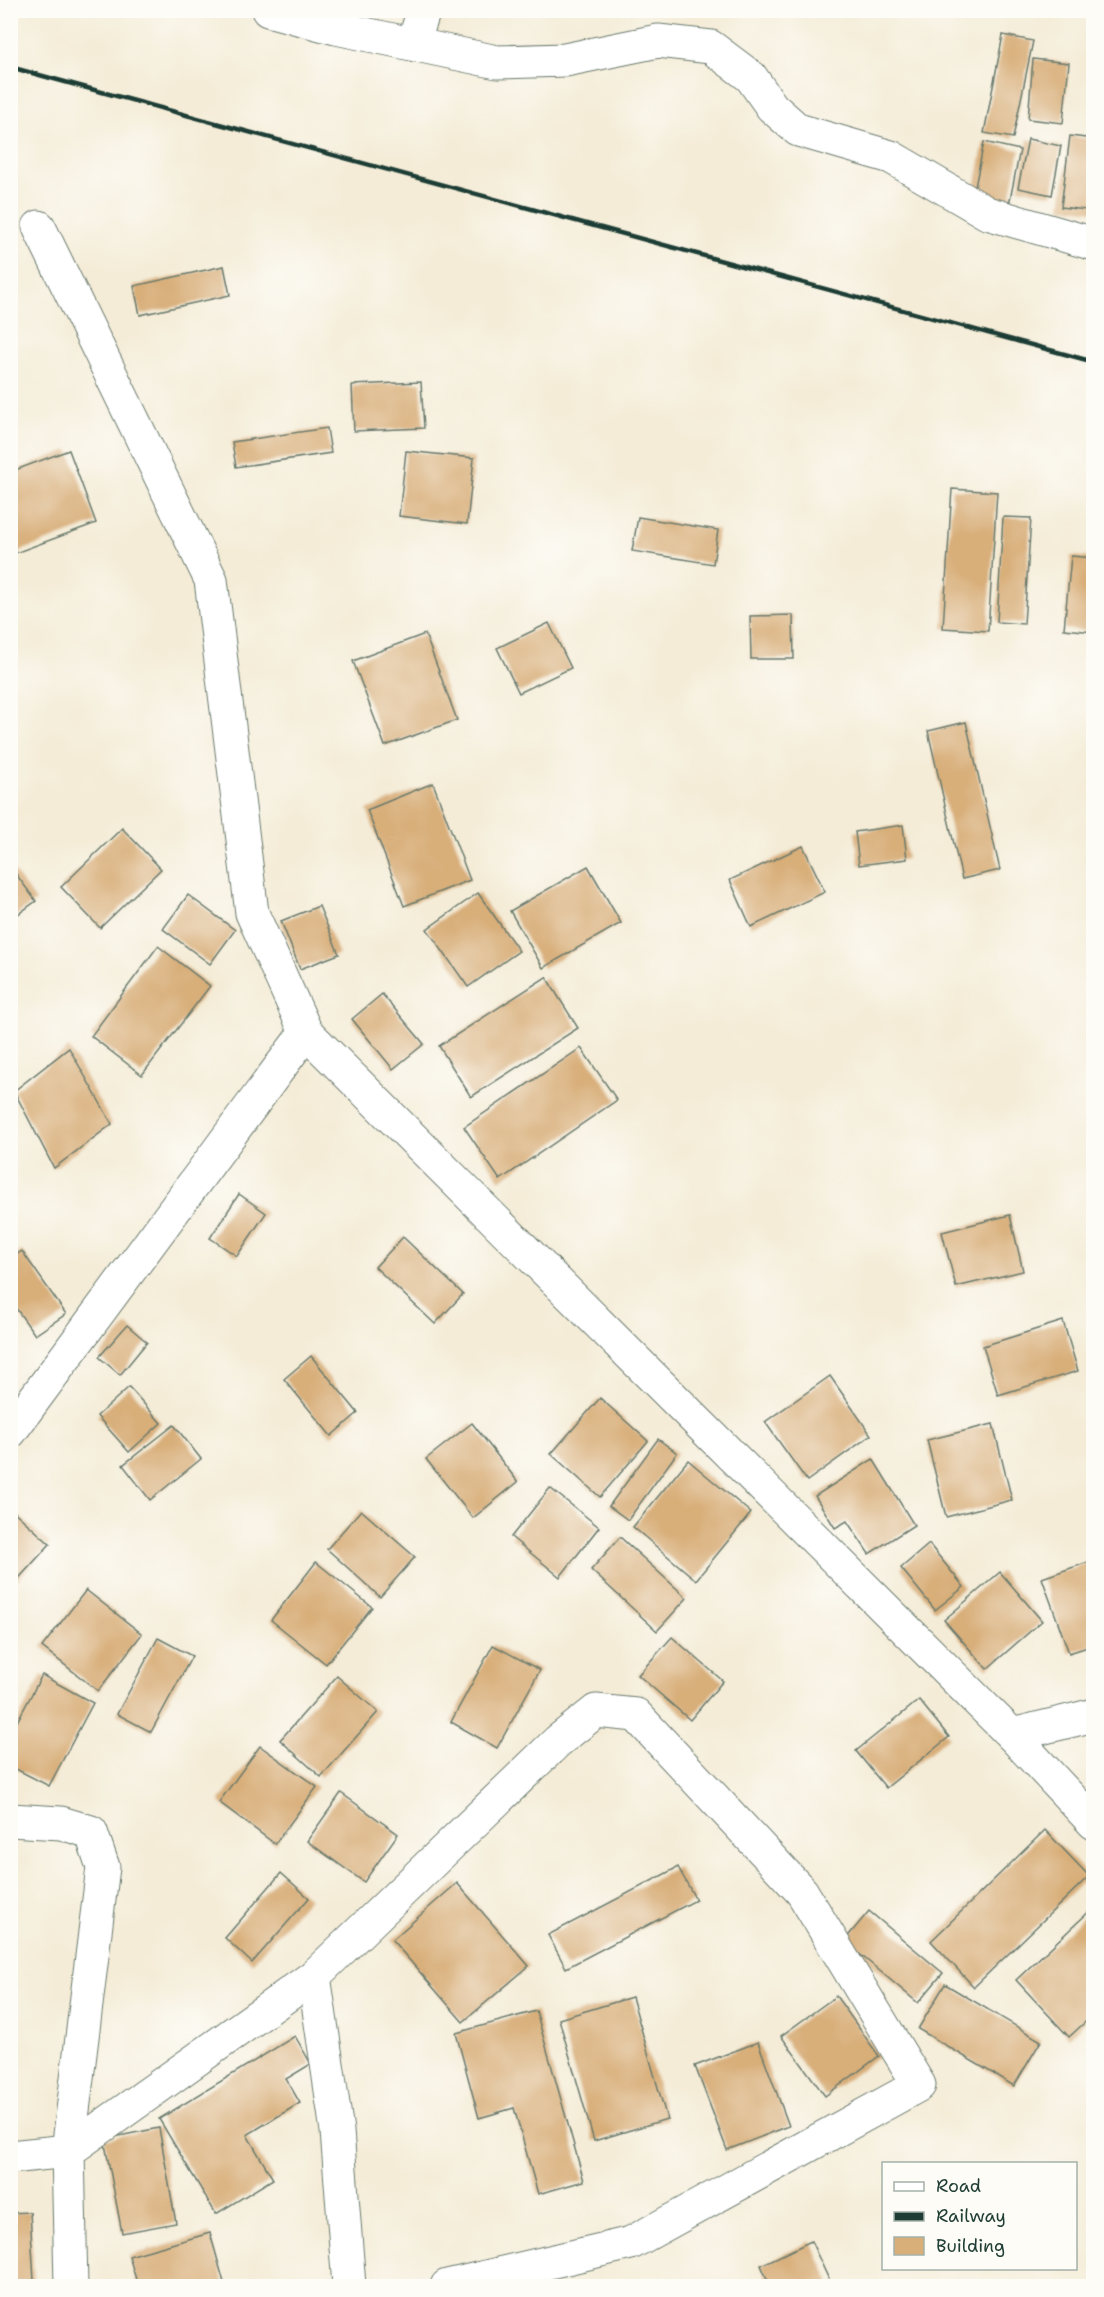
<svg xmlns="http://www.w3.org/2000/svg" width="1104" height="2297" font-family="'Shantell Sans',sans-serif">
	<rect width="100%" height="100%" fill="#fdfcf7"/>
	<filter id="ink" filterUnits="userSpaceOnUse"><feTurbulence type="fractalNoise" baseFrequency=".0167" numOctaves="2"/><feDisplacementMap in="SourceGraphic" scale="12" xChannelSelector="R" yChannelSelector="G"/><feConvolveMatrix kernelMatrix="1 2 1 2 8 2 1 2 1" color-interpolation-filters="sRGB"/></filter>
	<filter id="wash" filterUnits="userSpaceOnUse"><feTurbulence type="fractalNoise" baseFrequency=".008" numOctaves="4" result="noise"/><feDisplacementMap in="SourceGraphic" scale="24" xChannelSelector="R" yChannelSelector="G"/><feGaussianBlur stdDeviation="1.35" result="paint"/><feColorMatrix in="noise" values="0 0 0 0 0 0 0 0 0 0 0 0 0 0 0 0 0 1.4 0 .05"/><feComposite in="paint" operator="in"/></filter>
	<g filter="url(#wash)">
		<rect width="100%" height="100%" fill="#f4ecd7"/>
		<g id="blocks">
			<g fill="#d8ae79">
				<polygon points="1003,35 1033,41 1013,138 984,133"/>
				<polygon points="1033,59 1069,63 1063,123 1028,119"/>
				<polygon points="1070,136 1094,139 1094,211 1061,207"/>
				<polygon points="1028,139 1061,146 1052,195 1018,188"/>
				<polygon points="984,142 1020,150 1008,210 972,202"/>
				<polygon points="224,266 230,295 140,315 134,286"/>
				<polygon points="421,382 424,428 354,431 352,385"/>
				<polygon points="327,428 331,453 236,467 232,442"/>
				<polygon points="69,450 96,523 10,555 10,472"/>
				<polygon points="406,451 474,458 467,524 399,516"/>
				<polygon points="952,489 997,492 988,631 943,628"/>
				<polygon points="638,517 718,530 713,564 632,551"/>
				<polygon points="1003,517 1031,518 1024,624 997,622"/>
				<polygon points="1071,556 1094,558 1094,632 1064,629"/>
				<polygon points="793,615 794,659 751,659 750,616"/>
				<polygon points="549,623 571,668 519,693 497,648"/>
				<polygon points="425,634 457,720 385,746 353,661"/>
				<polygon points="966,722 1000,870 962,879 928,731"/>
				<polygon points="433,783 470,880 404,906 367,810"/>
				<polygon points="903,825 907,859 859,865 855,832"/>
				<polygon points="122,828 161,869 100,928 61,887"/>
				<polygon points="803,846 825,892 751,927 730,880"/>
				<polygon points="10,866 36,901 10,920"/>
				<polygon points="588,866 621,923 543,968 510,911"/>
				<polygon points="478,893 519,951 468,987 427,929"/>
				<polygon points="188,895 235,930 210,964 163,929"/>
				<polygon points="319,906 339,954 300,969 281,921"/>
				<polygon points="158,946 210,986 142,1075 91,1036"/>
				<polygon points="546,977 578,1028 471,1097 439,1046"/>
				<polygon points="382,994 424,1044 393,1069 352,1019"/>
				<polygon points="69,1048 112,1124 54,1168 14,1091"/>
				<polygon points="581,1048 617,1100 500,1180 464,1127"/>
				<polygon points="239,1194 266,1213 237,1256 210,1238"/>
				<polygon points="1010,1215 1023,1271 956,1287 942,1232"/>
				<polygon points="403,1237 463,1294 435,1324 375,1267"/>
				<polygon points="22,1251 66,1314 35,1335 10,1300 10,1259"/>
				<polygon points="1063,1321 1078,1371 998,1395 983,1346"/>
				<polygon points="127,1325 147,1342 120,1375 99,1357"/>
				<polygon points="311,1356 358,1413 331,1436 284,1379"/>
				<polygon points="830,1376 871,1435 807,1481 765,1422"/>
				<polygon points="129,1387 161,1423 129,1452 97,1416"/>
				<polygon points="600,1398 648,1441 600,1497 551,1454"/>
				<polygon points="472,1423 518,1482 473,1518 426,1459"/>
				<polygon points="993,1424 1012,1500 946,1517 927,1440"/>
				<polygon points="174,1425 201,1459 150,1500 123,1465"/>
				<polygon points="658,1439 677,1453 628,1520 609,1506"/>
				<polygon points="873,1459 914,1525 869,1554 847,1521 835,1528 815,1496"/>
				<polygon points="688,1460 751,1513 696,1580 633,1527"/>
				<polygon points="550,1488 599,1527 560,1577 511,1537"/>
				<polygon points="10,1508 50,1544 10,1588"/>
				<polygon points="361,1510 415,1557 380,1597 327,1549"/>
				<polygon points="620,1537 687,1598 657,1631 591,1570"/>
				<polygon points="929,1544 964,1587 935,1610 901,1568"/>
				<polygon points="1094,1560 1094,1645 1069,1653 1042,1578"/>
				<polygon points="316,1562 372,1607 326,1664 271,1620"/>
				<polygon points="1000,1572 1042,1621 987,1669 944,1620"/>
				<polygon points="86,1590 142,1634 98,1691 42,1647"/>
				<polygon points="672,1637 723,1681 690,1720 638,1675"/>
				<polygon points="158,1638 192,1656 151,1732 117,1714"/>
				<polygon points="493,1645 540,1670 497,1748 451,1722"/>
				<polygon points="42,1675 93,1703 49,1786 10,1766 10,1735"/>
				<polygon points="337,1676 378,1712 321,1777 280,1740"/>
				<polygon points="919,1700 949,1737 886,1788 856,1751"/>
				<polygon points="260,1746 317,1787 275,1844 219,1802"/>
				<polygon points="341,1793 398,1834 364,1882 307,1841"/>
				<polygon points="1045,1830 1089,1876 974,1987 931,1941"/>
				<polygon points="678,1867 696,1900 566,1968 548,1935"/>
				<polygon points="281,1873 309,1898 252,1963 225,1938"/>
				<polygon points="457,1883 529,1966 463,2022 392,1940"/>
				<polygon points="1094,1907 1094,2014 1069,2037 1016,1980"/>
				<polygon points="869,1911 943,1973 918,2003 844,1941"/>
				<polygon points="945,1984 1041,2041 1014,2086 918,2029"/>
				<polygon points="836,1996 879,2056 825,2096 781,2036"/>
				<polygon points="632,1997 667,2119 594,2141 559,2019"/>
				<polygon points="536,2011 584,2181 538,2194 514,2108 479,2118 456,2033"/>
				<polygon points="295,2036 311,2064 286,2079 300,2103 247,2135 273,2179 216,2214 159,2119"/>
				<polygon points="758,2042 789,2126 727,2150 695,2066"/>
				<polygon points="159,2128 176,2223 122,2233 104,2139"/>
				<polygon points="30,2212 34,2281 10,2282 10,2213"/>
				<polygon points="210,2233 225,2286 138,2286 129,2256"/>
				<polygon points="811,2241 832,2286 770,2286 761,2265"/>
			</g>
		</g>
	</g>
	<g filter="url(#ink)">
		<use href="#blocks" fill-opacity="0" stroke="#6a7a6d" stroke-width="1.5"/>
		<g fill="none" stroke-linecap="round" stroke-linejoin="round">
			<defs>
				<g id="minor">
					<polyline points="268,10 336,28 497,62 565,60 658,41 711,47 751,77 772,107 798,130 891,157 987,213 1094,244"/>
					<polyline points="413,44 424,10"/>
					<polyline points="39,227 211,580 252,913 306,1032 1012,1735 1094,1823"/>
					<polyline points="10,1432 306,1032"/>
					<polyline points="1012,1735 1094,1715"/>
					<polyline points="10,1820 61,1823 91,1832 103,1867 68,2151 71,2286"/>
					<polyline points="314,1976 337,2131 349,2286"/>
					<polyline points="10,2157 68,2151 314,1976 558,1741 596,1711 636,1715 802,1892 919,2085 631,2243 447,2286"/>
				</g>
			</defs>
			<use href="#minor" stroke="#6a7a6d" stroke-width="35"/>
			<use href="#minor" stroke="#fff" stroke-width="33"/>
			<polyline stroke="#1f3d34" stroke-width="4.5" points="10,67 1094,362"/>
		</g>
	</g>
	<rect width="1104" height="2297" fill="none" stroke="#fdfcf7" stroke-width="36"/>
	<rect x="882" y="2162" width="195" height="108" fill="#fdfcf7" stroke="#a4b0a9" stroke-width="1.5"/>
	<rect x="894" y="2182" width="30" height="9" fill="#ffffff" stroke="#a4b0a9" stroke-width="1.5"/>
	<text x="936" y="2192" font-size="18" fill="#1f3d34">Road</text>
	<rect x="894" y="2212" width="30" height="9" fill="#1f3d34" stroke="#a4b0a9" stroke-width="1.5"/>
	<text x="936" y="2222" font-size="18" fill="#1f3d34">Railway</text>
	<rect x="894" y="2237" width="30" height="18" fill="#d8ae79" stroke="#a4b0a9" stroke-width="1.5"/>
	<text x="936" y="2252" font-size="18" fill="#1f3d34">Building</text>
</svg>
